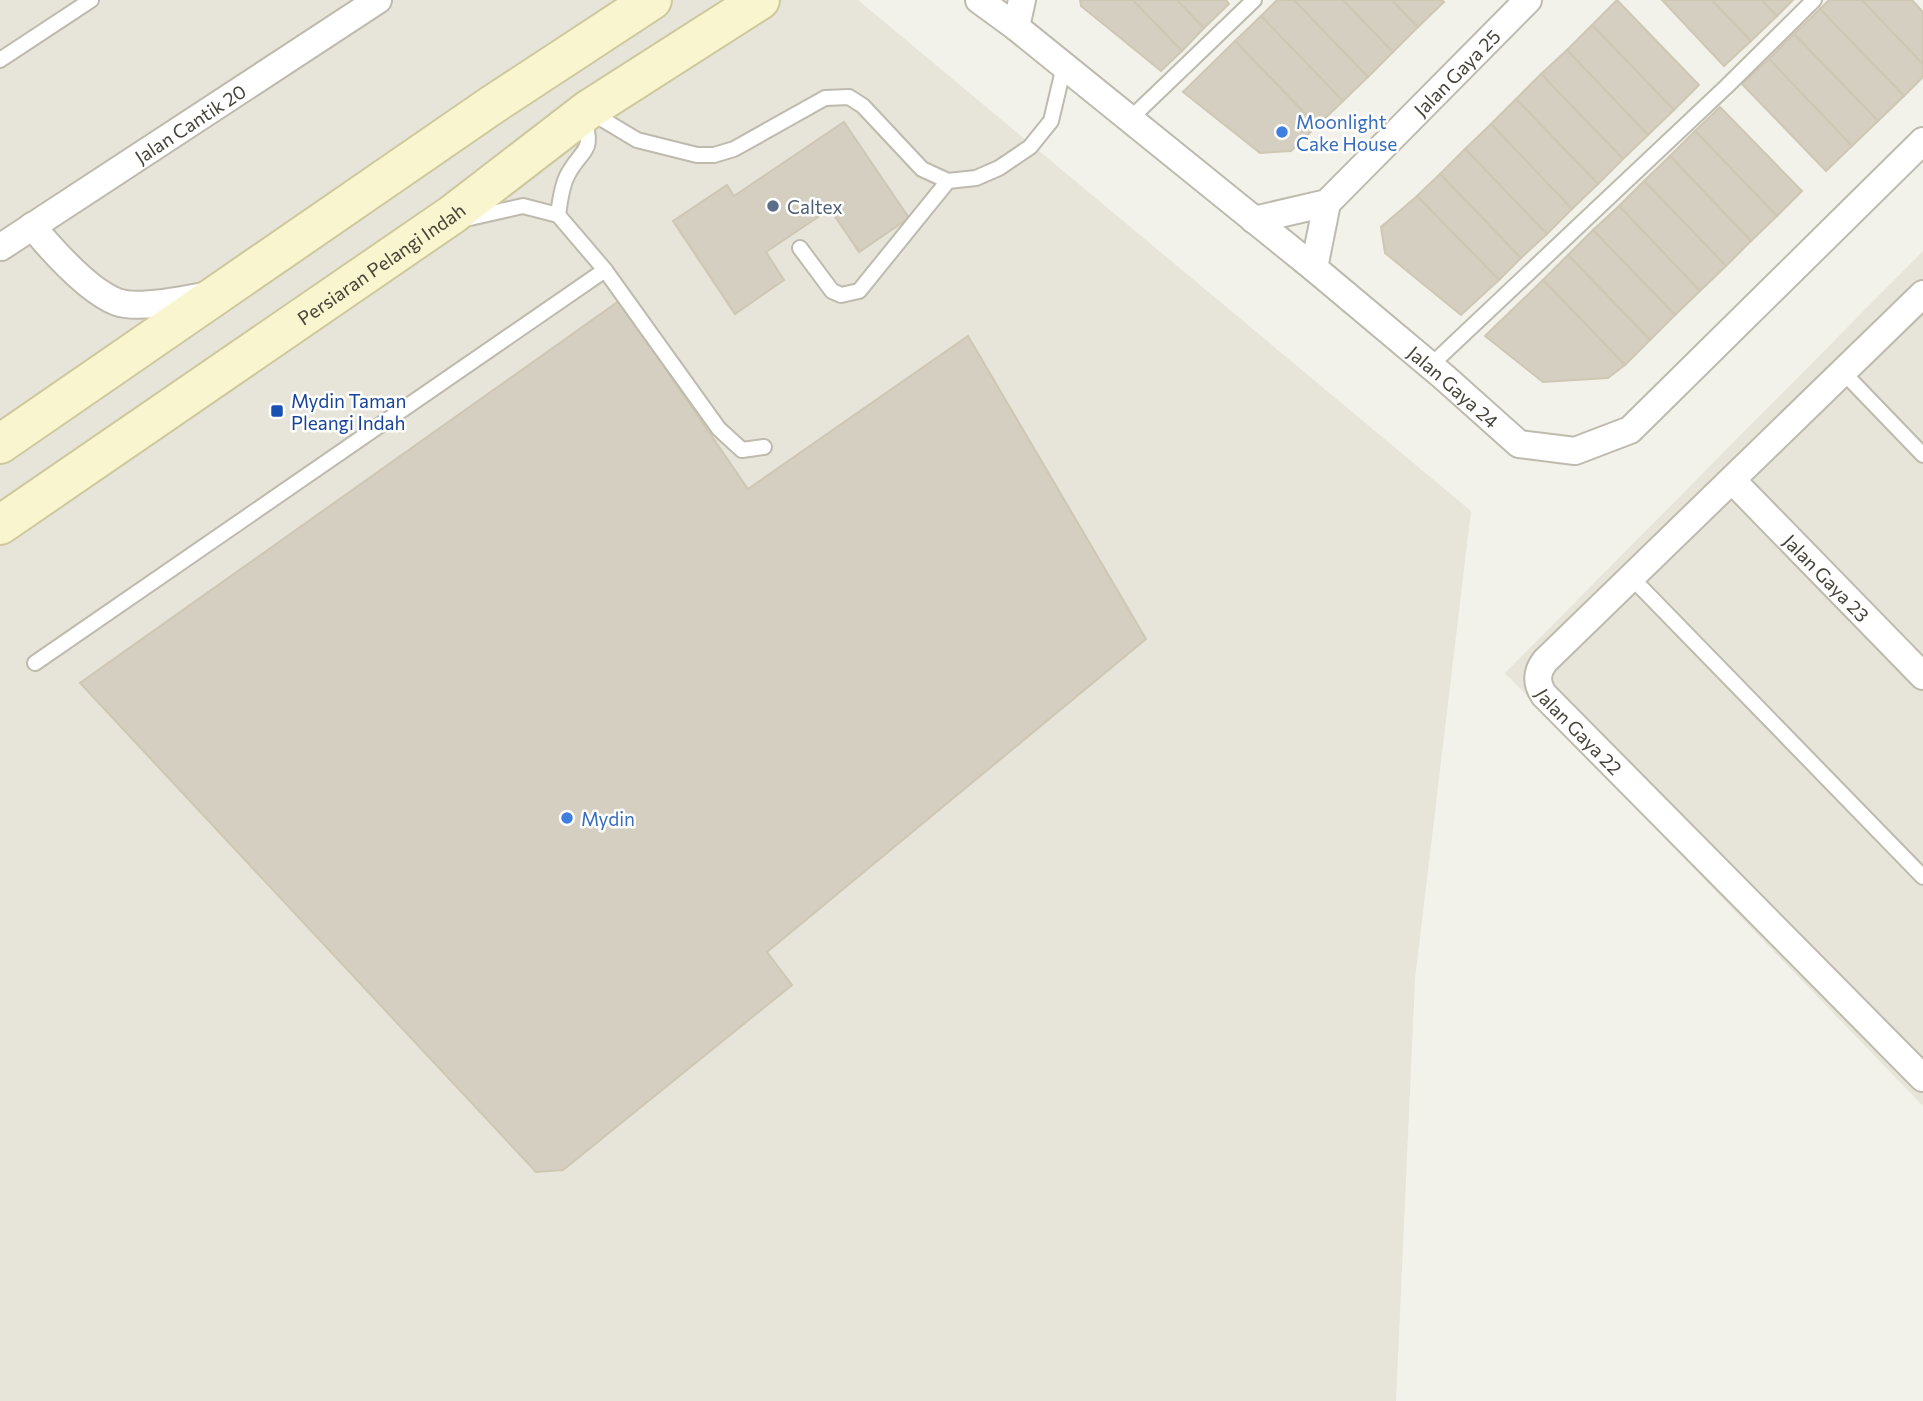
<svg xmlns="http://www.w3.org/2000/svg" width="1923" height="1401" font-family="Commissioner,sans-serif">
	<rect width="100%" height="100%" fill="#f3f2ea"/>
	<g fill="#e7e4d9">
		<polygon points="0,0 858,0 1471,511 1415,979 1396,1401 0,1401"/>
		<polygon points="1923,251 1923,1106 1505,673"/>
	</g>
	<g fill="#d4cfc0" stroke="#cec7b4" stroke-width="2">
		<polygon points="1080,0 1133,0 1182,51 1161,71 1081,6"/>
		<polygon points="1133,0 1177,0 1204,28 1182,51"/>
		<polygon points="1177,0 1226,0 1229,4 1204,28"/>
		<polygon points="1277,0 1294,0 1368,77 1343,101 1261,16"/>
		<polygon points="1294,0 1343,0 1393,52 1368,77"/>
		<polygon points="1343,0 1392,0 1418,27 1393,52"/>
		<polygon points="1392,0 1442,0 1444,2 1418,27"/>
		<polygon points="1617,0 1699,85 1674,110 1592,25"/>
		<polygon points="1662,0 1712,0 1751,41 1724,66"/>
		<polygon points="1712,0 1762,0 1777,16 1751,41"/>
		<polygon points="1762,0 1793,0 1777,16"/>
		<polygon points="1829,0 1862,0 1923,64 1923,77 1904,96 1820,9"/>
		<polygon points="1862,0 1912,0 1923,12 1923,64"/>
		<polygon points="1820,9 1904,96 1878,121 1794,34"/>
		<polygon points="1261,16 1343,101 1317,126 1235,41"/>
		<polygon points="1592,25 1674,110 1648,135 1567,50"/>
		<polygon points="1794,34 1878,121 1852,146 1769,59"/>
		<polygon points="1235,41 1317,126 1291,151 1260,153 1183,92"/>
		<polygon points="1567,50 1648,135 1623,159 1541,74"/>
		<polygon points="1769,59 1852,146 1826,171 1742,84"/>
		<polygon points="1541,74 1623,159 1598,184 1516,99"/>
		<polygon points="1516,99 1598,184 1572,209 1491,124"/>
		<polygon points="1720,107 1802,191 1777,216 1695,131"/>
		<polygon points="844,122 909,218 859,252 830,209 766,252 784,280 735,314 673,221 727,185 734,196"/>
		<polygon points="1491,124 1572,209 1547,234 1465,149"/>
		<polygon points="1695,131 1777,216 1751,241 1670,156"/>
		<polygon points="1465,149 1547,234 1521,258 1440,174"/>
		<polygon points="1670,156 1751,241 1726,266 1644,181"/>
		<polygon points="1440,174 1521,258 1499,280 1417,196"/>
		<polygon points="1644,181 1726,266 1700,291 1619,206"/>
		<polygon points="1417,196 1499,280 1461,315 1385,253 1381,227"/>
		<polygon points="1619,206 1700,291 1675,315 1593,230"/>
		<polygon points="1593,230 1675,315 1650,340 1568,255"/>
		<polygon points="1568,255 1650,340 1625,365 1543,280"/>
		<polygon points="1543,280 1625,365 1608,378 1543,382 1485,336"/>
		<polygon points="619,301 748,489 968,336 1146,639 767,952 792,985 563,1170 536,1172 80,683"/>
	</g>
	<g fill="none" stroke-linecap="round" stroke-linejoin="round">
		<defs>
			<g id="service">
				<polyline points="0,60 91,0"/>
				<polyline points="592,113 637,140 697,155 714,155 734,149 825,98 849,97 863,106 922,169 948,181"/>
				<polyline points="1130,119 1254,0"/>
				<path d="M558,215C560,202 561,188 567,176C581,148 597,153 582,116"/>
				<polyline points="466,217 470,218 523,206 558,215 605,270"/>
				<polyline points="800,248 832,291 841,295 859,291 948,181 976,178 999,168 1030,147 1051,121 1064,66"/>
				<polyline points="1430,366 1727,86 1814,0"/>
				<polyline points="1843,372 1923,455"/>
				<polyline points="1631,577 1923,877"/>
				<polyline points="35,663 605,270 719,429 742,450 764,447"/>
			</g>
			<g id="minor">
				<path id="s1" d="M979,0L1016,27L1314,268L1444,377L1519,444L1575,451L1630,430L1923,141"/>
				<polyline points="1016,27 1022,0"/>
				<path id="s2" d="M1254,220L1327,203L1528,0"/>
				<path d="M32,226C52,250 88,291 117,302C138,310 187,299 209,295"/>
				<path id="s3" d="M0,245L1,247L378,0"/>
				<polyline points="1314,268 1327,203"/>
				<path id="s4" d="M1923,294L1545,661C1536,673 1536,683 1544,695L1923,1078"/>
				<path id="s5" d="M1732,480L1923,676"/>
			</g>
			<g id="secondary">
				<polyline points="0,444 492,105 652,0"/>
				<path id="s6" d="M0,525L453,214L588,110L760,0"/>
			</g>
		</defs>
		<use href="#service" stroke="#bebaad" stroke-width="18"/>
		<use href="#minor" stroke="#bebaad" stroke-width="30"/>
		<use href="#secondary" stroke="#cec89e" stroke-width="42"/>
		<use href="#service" stroke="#fff" stroke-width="14"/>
		<use href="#minor" stroke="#fff" stroke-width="26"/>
		<use href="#secondary" stroke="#f9f5ce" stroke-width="38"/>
	</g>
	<g fill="#3f7fe0" stroke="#fff" stroke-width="2.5">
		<circle cx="1282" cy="132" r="7"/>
		<circle cx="567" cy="818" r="7"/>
	</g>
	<circle fill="#5c6f8a" stroke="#fff" stroke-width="2.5" cx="773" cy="206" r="7"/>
	<rect fill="#1a4fb4" stroke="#fff" stroke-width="2.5" x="270" y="404" width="14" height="14" rx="3.5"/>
	<g text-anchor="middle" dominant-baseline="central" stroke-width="5" stroke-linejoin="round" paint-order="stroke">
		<g font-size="19" fill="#474339" stroke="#fff">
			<text stroke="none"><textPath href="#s2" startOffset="259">Jalan Gaya 25</textPath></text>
			<text stroke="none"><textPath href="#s3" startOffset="228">Jalan Cantik 20</textPath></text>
			<text stroke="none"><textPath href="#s6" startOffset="462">Persiaran Pelangi Indah</textPath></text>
			<text stroke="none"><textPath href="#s1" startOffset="612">Jalan Gaya 24</textPath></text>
			<text stroke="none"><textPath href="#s5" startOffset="136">Jalan Gaya 23</textPath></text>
			<text stroke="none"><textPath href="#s4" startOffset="614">Jalan Gaya 22</textPath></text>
		</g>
		<g font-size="19" fill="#366cbe" stroke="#fff" text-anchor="start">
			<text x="1296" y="121">Moonlight<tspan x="1296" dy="22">Cake House</tspan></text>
			<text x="581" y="818">Mydin</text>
		</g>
		<g font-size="19" fill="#4e5e75" stroke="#fff" text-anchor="start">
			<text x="787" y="206">Caltex</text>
		</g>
		<g font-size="19" fill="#164399" stroke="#fff" text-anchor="start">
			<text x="291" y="400">Mydin Taman<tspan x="291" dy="22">Pleangi Indah</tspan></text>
		</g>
	</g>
</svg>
